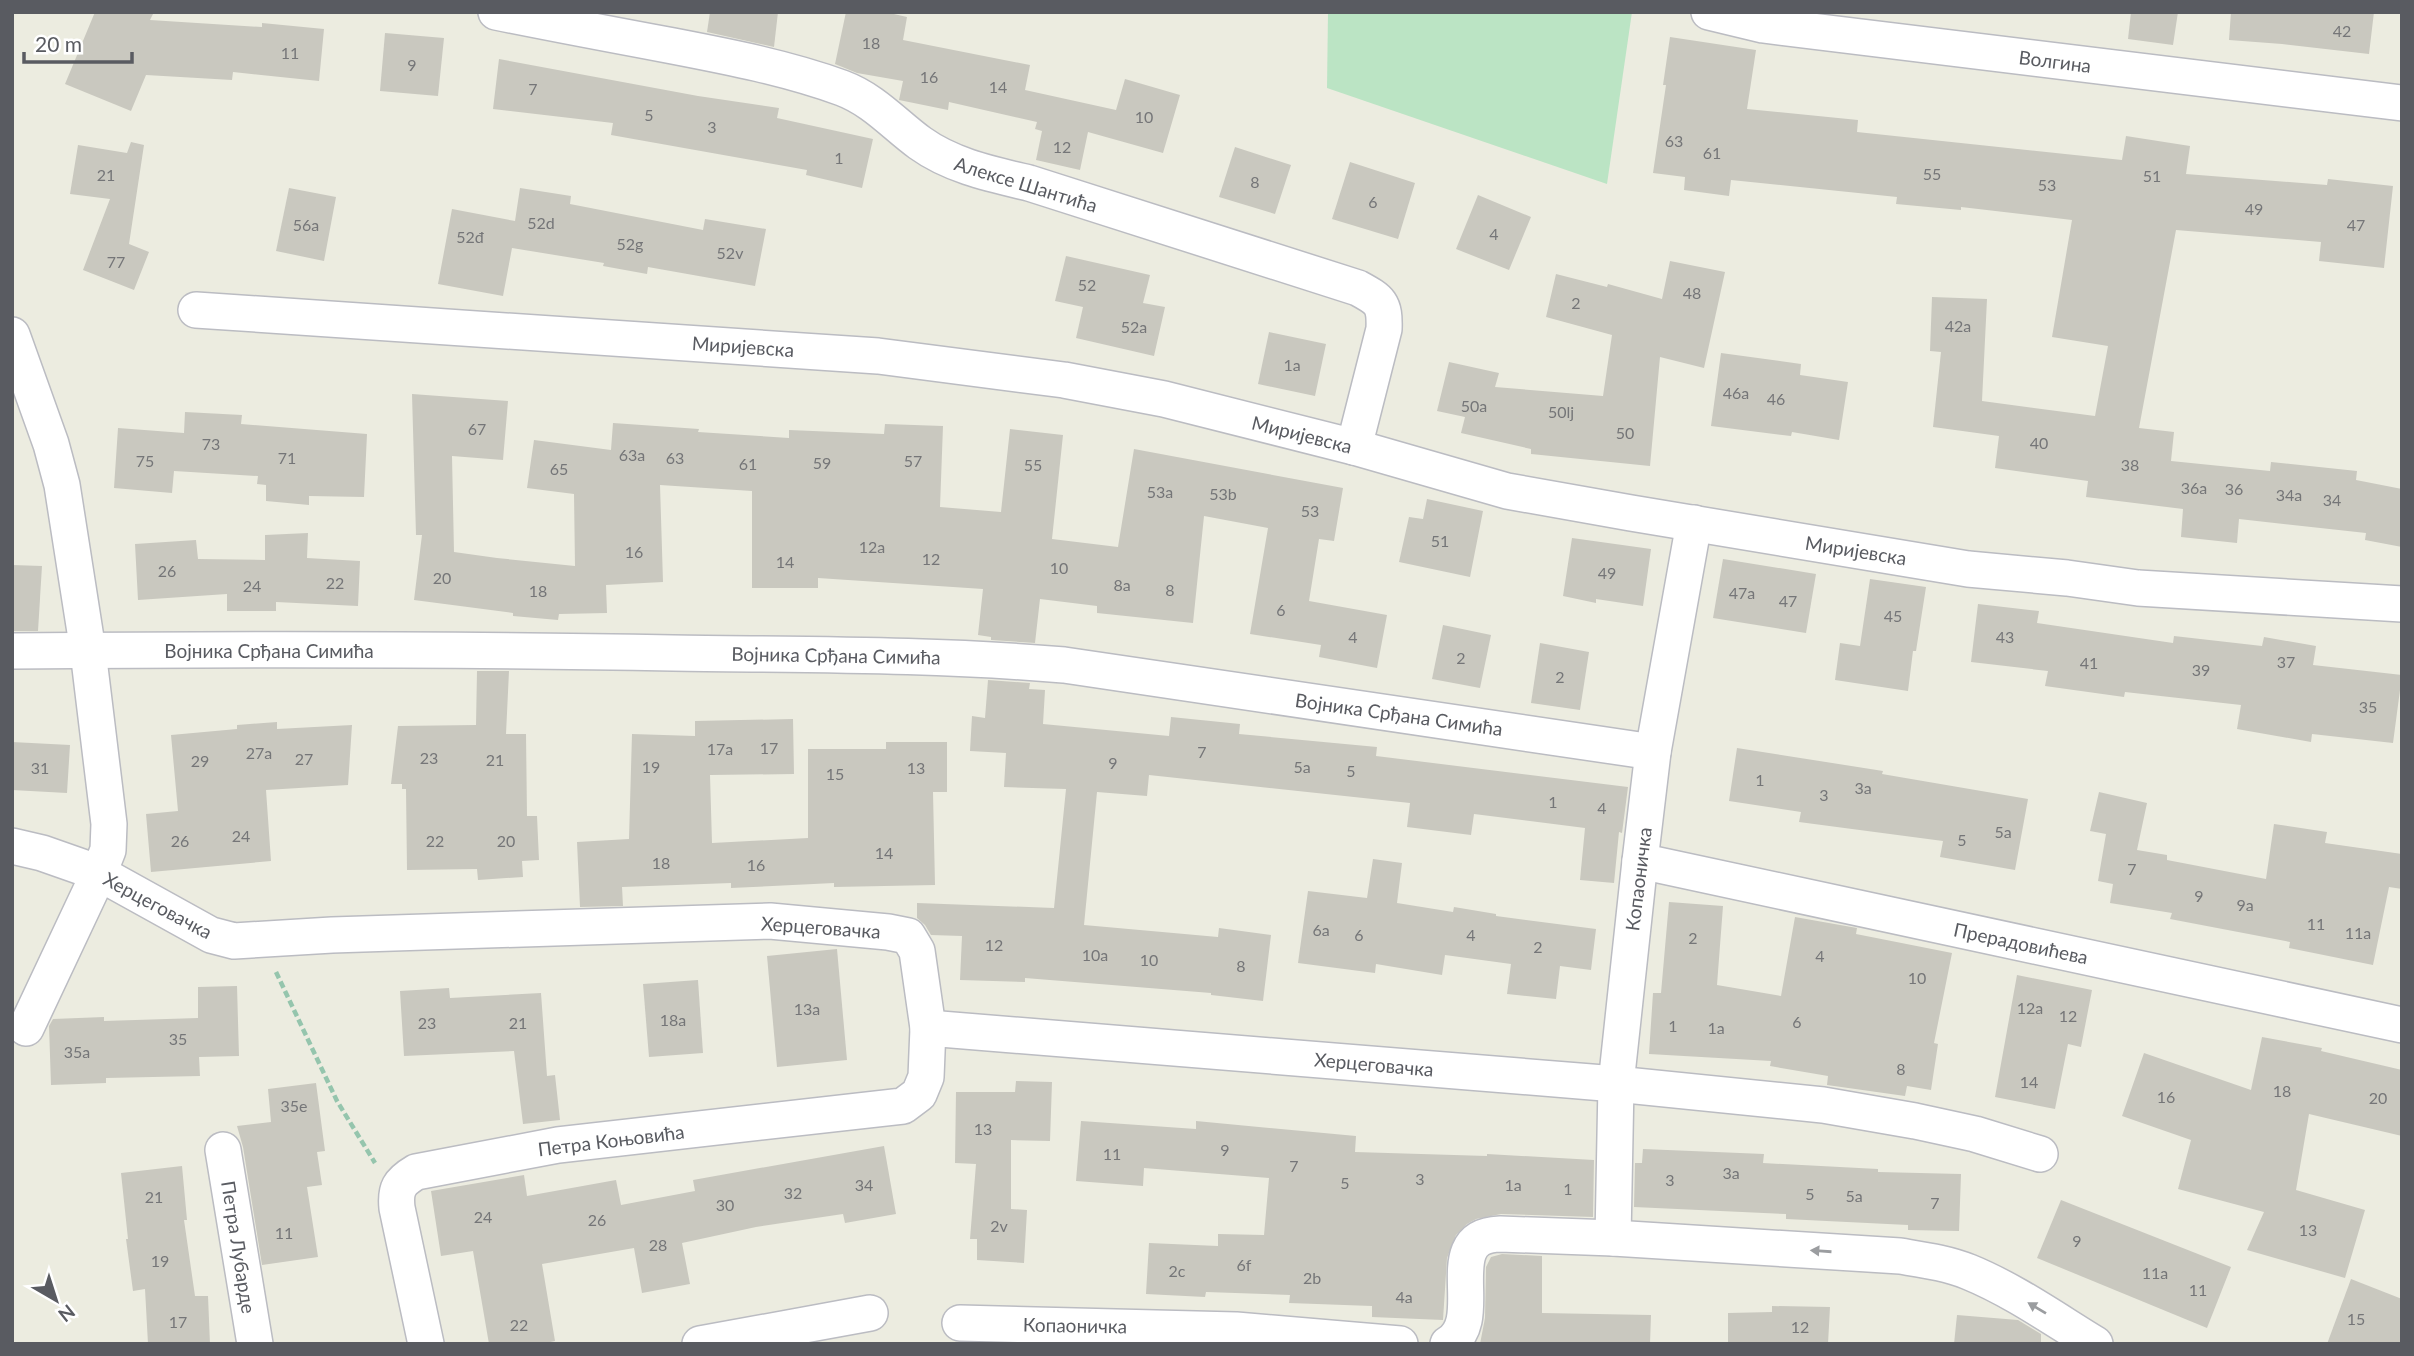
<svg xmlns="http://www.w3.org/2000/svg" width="2414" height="1356" font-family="Lato,sans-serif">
	<rect width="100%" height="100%" fill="#ecece0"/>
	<polygon fill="#bbe4c4" points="1328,12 1632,12 1607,184 1327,88"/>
	<g fill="#c9c8bf">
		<polygon points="95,12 154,12 150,20 262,27 262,23 324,29 319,81 233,72 232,80 146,75 131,111 65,84"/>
		<polygon points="710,12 778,12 774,47 707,32"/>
		<polygon points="846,12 885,12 907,17 903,40 1030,65 1025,90 1116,110 1125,79 1180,95 1163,153 1088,132 1080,170 1036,160 1042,131 1035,129 1037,122 949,102 948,110 899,100 903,81 857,73 835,64"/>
		<polygon points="2131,12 2178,12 2173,45 2128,39"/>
		<polygon points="2231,12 2374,12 2369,54 2282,44 2229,40"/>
		<polygon points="385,33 444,38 438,96 380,91"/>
		<polygon points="1670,37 1756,50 1747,109 1858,120 1857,132 2122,160 2126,136 2190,146 2186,174 2327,185 2328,179 2393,186 2384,268 2319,261 2321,242 2176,230 2139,428 2174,432 2171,461 2270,471 2271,462 2357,471 2356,480 2402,489 2402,547 2365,540 2366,533 2239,519 2237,543 2181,537 2183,509 2086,497 2088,481 1995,468 1999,436 1933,427 1941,352 1930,351 1932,297 1987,299 1982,401 2095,416 2108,346 2052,337 2072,220 1961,207 1961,210 1896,204 1897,197 1731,180 1729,196 1684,190 1685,177 1653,173 1666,85 1663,85"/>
		<polygon points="499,59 698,96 779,108 777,118 873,139 862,188 806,175 807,170 611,135 613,123 493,109"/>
		<polygon points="131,142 144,145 129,244 149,252 134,290 83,270 110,199 70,194 78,145 127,153"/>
		<polygon points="1235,147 1291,165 1275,214 1219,197"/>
		<polygon points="1350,162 1415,183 1398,239 1332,219"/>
		<polygon points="289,188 336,197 324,261 276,251"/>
		<polygon points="520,188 571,196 570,204 703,230 705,219 766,229 755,286 648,267 647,274 603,266 604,263 512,248 503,296 438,284 452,209 515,221"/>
		<polygon points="1478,195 1531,217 1509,270 1456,249"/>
		<polygon points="1066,256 1150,275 1143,303 1165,307 1154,356 1076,338 1083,307 1055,301"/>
		<polygon points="1670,261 1725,272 1704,368 1660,357 1650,466 1531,454 1531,449 1461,433 1465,417 1437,411 1449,362 1499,373 1495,387 1603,396 1612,335 1546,317 1556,274 1607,287 1608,284 1662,299"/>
		<polygon points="1269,332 1326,344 1315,396 1258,384"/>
		<polygon points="1721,353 1801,364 1800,375 1848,382 1839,440 1792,432 1791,436 1711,426"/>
		<polygon points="412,394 508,401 503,460 452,456 454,552 497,558 575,566 574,494 527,488 534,440 611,450 613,423 699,429 698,432 789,438 789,430 884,434 885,424 943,426 940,507 1001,512 1010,429 1063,435 1052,539 1118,547 1134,449 1343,488 1334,541 1319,539 1309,601 1387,615 1377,668 1319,657 1321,645 1250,634 1268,528 1204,516 1193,623 1097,613 1097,606 1040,599 1035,643 991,640 991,637 978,635 983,589 818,578 818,588 752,588 752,491 660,485 663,582 606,585 607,613 559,614 558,620 513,616 513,613 414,600 422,535 416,535"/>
		<polygon points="185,412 242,415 241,424 367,434 364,497 309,496 309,505 266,501 266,485 257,484 258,476 174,471 172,493 114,488 118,428 184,433"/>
		<polygon points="1427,499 1483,511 1470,577 1399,562 1409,517 1423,519"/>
		<polygon points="308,533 307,558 360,561 358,606 276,602 276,611 227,611 227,594 138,600 135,544 196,540 198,559 265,560 265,535"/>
		<polygon points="1572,538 1651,549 1643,606 1596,599 1596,603 1563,596"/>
		<polygon points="1723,559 1816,574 1806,633 1713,618"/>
		<polygon points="12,565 42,566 38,631 12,631"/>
		<polygon points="1870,579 1926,587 1916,651 1913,651 1908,691 1835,680 1840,643 1860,646"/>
		<polygon points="1978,604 2039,611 2037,623 2173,643 2174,636 2262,646 2264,637 2316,646 2313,665 2402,675 2393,743 2312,734 2311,742 2237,729 2241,705 2125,692 2124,697 2045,686 2048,671 1971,662"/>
		<polygon points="1443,625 1491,635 1480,688 1432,679"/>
		<polygon points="1540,643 1589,652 1580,710 1531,703"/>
		<polygon points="477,671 509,671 506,734 526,734 527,816 537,816 539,860 522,861 523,877 478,880 477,869 407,870 406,789 402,789 402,784 391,784 398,726 476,725"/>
		<polygon points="988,680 1030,683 1029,689 1045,690 1043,724 1169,736 1171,717 1240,724 1239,734 1377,747 1376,756 1628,787 1622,833 1619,832 1614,883 1580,880 1585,828 1474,814 1471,835 1407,827 1410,803 1149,775 1147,796 1097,792 1084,925 1218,937 1219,928 1271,935 1263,1001 1211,995 1211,993 1025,978 1025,982 960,980 962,936 931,935 925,925 917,918 917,903 1054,908 1066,789 1004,787 1006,753 970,751 972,716 985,718"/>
		<polygon points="793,719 794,774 710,775 712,843 808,838 808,749 886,749 886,742 947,742 947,792 933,792 935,885 834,887 834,883 731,888 731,883 622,887 623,906 580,907 577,842 629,839 632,734 695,736 695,721"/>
		<polygon points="277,722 277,729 352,725 348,785 266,790 271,861 151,872 146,814 178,811 171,735 237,729 237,725"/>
		<polygon points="12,742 70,745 67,793 12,790"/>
		<polygon points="1737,748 1883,771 1882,774 2028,799 2015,870 1940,857 1943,841 1799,822 1801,812 1729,801"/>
		<polygon points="2099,792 2147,803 2137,850 2167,855 2167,860 2266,879 2274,824 2327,832 2325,843 2402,854 2402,889 2389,887 2373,965 2289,948 2290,942 2170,919 2172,913 2110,903 2113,884 2098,881 2106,834 2090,831"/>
		<polygon points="1373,859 1402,863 1397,903 1453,912 1454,907 1496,914 1496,916 1596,929 1591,970 1560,966 1556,999 1507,994 1511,964 1445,955 1442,975 1376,964 1375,973 1298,963 1308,891 1367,898"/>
		<polygon points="1669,902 1723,906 1717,985 1781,996 1795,917 1857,928 1856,934 1952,953 1934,1043 1938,1044 1931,1090 1907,1086 1905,1096 1827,1085 1828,1076 1770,1066 1771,1061 1649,1054 1653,993 1661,993"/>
		<polygon points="837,949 847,1060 777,1067 767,956"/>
		<polygon points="2017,975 2092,990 2081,1047 2068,1044 2055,1109 1995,1097"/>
		<polygon points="698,980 703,1053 649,1057 643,984"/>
		<polygon points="237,986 239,1056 199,1057 200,1076 106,1078 106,1083 51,1085 49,1026 53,1019 104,1017 104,1021 198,1018 198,987"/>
		<polygon points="449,988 450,998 541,993 547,1076 555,1075 560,1120 523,1124 514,1051 404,1056 400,991"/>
		<polygon points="2262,1037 2322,1048 2321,1051 2402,1070 2402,1136 2309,1114 2296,1190 2365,1210 2345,1278 2247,1250 2264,1212 2178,1189 2191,1140 2122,1116 2144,1053 2251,1090"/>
		<polygon points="1016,1081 1052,1082 1050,1141 1011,1140 1011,1209 1027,1210 1024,1263 977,1260 977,1239 970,1239 976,1164 955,1163 956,1092 1015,1092"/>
		<polygon points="316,1083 325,1151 317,1152 322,1185 307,1187 318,1257 262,1265 243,1147 237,1126 271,1122 268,1089"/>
		<polygon points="1081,1121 1196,1129 1196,1121 1356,1136 1355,1152 1487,1156 1487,1154 1594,1160 1593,1217 1501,1214 1476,1219 1467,1224 1456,1235 1447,1258 1443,1320 1372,1317 1372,1306 1289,1303 1290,1295 1206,1292 1205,1297 1146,1294 1149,1243 1218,1246 1218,1234 1264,1235 1269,1178 1144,1168 1143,1186 1076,1181"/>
		<polygon points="884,1146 896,1214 845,1223 843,1214 756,1227 682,1243 690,1284 642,1293 634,1248 542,1264 555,1341 541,1344 489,1344 473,1251 441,1256 431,1191 524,1175 527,1196 616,1180 621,1205 695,1191 693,1180"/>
		<polygon points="1643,1149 1764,1154 1763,1163 1878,1169 1878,1172 1961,1174 1959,1231 1908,1230 1908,1225 1786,1219 1786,1214 1634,1207 1635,1163 1642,1163"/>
		<polygon points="182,1166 187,1220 184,1220 195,1296 208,1296 210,1344 148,1344 145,1289 133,1291 126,1239 128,1239 121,1173"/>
		<polygon points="2061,1200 2231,1267 2207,1328 2037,1258"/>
		<polygon points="1502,1254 1542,1256 1542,1313 1651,1315 1650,1344 1480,1344 1485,1318 1486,1267 1491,1257"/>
		<polygon points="2351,1279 2402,1299 2402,1344 2327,1344"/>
		<polygon points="1772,1306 1830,1307 1828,1344 1728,1344 1728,1313 1772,1312"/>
		<polygon points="1957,1315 2018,1320 2041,1334 2041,1344 1954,1344"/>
	</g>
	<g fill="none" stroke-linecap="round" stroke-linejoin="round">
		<defs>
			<g id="minor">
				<path d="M496,12C555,24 614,35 673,46C730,57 787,68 842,88C874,100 894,124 920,143C952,166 991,174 1029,183L1358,288C1380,300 1385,303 1384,329L1354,447"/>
				<polyline points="1709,12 1763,25 2402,103"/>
				<polyline points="196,310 878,356 1064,380 1164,399 1354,447 1507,491 1631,513 1968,569 2067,578 2138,588 2402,604"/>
				<polyline points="12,335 51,444 62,485 88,651 109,824 108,850 99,873 26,1028"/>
				<path d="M12,651C233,649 453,649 673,653C804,655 934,654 1064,665L1653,752"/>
				<path d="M12,846L42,853L99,873L211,935L234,941L332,935L770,921L888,932L908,936L917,951L928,1028L926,1077L919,1094L903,1106L558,1145L416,1172C399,1182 395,1189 397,1208L426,1344"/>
				<polyline points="1640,861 2402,1025"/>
				<polyline points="928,1028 1616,1084 1823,1105 1915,1121 1975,1134 2040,1154"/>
				<polyline points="223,1150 255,1344"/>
				<polyline points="1613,1238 1616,1084 1640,861 1653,752 1694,523"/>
				<polyline points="960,1323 1236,1330 1400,1344"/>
				<polyline points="700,1344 870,1313"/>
				<path d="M1448,1344C1490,1320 1435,1236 1500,1234L1613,1238L1900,1256C1924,1260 1947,1263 1969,1272C2013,1290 2054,1319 2095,1344"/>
			</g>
		</defs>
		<use href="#minor" stroke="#bbbcc2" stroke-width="38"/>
		<polyline stroke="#95c5ad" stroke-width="4.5" stroke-dasharray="7 3.5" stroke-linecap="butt" points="276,972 337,1101 375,1163"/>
		<use href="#minor" stroke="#fff" stroke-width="35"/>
	</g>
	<defs><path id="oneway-solid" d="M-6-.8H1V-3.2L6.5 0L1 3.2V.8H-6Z" transform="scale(1.75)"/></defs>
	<g fill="#9b9da0">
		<use href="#oneway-solid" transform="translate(1821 1251) rotate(-176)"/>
		<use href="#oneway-solid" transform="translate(2037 1308) rotate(-149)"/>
	</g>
	<g text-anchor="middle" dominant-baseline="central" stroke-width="6" stroke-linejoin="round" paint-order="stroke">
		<g font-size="16" fill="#757678">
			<text x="2342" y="30">42</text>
			<text x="871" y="42">18</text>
			<text x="290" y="52">11</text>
			<text x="412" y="64">9</text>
			<text x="929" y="76">16</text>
			<text x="998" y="86">14</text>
			<text x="533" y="88">7</text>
			<text x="649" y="114">5</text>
			<text x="1144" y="116">10</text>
			<text x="712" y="126">3</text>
			<text x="1674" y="140">63</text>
			<text x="1062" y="146">12</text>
			<text x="1712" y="152">61</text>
			<text x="839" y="157">1</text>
			<text x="1932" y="173">55</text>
			<text x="106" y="174">21</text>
			<text x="2152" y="175">51</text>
			<text x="1255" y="181">8</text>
			<text x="2047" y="184">53</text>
			<text x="1373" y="201">6</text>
			<text x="2254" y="208">49</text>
			<text x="541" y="222">52d</text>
			<text x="306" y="224">56a</text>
			<text x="2356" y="224">47</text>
			<text x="1494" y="233">4</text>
			<text x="470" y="236">52đ</text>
			<text x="630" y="243">52g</text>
			<text x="730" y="252">52v</text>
			<text x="116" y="261">77</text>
			<text x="1087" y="284">52</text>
			<text x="1692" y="292">48</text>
			<text x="1576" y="302">2</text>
			<text x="1958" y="325">42a</text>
			<text x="1134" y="326">52a</text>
			<text x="1292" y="364">1a</text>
			<text x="1736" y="392">46a</text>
			<text x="1776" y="398">46</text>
			<text x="1474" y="405">50a</text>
			<text x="1561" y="411">50lj</text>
			<text x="477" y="428">67</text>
			<text x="1625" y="432">50</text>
			<text x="2039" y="442">40</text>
			<text x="211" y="443">73</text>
			<text x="632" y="454">63a</text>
			<text x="287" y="457">71</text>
			<text x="675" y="457">63</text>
			<text x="145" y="460">75</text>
			<text x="913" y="460">57</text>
			<text x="822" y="462">59</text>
			<text x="748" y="463">61</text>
			<text x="1033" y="464">55</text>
			<text x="2130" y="464">38</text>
			<text x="559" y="468">65</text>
			<text x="2194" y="487">36a</text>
			<text x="2234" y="488">36</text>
			<text x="1160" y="491">53a</text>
			<text x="1223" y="493">53b</text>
			<text x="2289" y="494">34a</text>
			<text x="2332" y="499">34</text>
			<text x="1310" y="510">53</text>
			<text x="1440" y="540">51</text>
			<text x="872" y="546">12a</text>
			<text x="634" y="551">16</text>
			<text x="931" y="558">12</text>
			<text x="785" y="561">14</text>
			<text x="1059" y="567">10</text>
			<text x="167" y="570">26</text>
			<text x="1607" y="572">49</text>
			<text x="442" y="577">20</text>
			<text x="335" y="582">22</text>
			<text x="1122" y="584">8a</text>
			<text x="252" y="585">24</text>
			<text x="1170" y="589">8</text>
			<text x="538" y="590">18</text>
			<text x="1742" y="592">47a</text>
			<text x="1788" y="600">47</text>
			<text x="1281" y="609">6</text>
			<text x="1893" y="615">45</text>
			<text x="1353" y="636">4</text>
			<text x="2005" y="636">43</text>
			<text x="1461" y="657">2</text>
			<text x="2286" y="661">37</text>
			<text x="2089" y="662">41</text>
			<text x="2201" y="669">39</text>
			<text x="1560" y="676">2</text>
			<text x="2368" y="706">35</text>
			<text x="769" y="747">17</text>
			<text x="720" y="748">17a</text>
			<text x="1202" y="751">7</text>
			<text x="259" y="752">27a</text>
			<text x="429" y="757">23</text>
			<text x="304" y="758">27</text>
			<text x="495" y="759">21</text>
			<text x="200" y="760">29</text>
			<text x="1113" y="762">9</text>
			<text x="651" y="766">19</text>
			<text x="1302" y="766">5a</text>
			<text x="40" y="767">31</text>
			<text x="916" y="767">13</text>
			<text x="1351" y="770">5</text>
			<text x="835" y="773">15</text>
			<text x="1760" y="779">1</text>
			<text x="1863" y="787">3a</text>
			<text x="1824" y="794">3</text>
			<text x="1553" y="801">1</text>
			<text x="1602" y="807">4</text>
			<text x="2003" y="831">5a</text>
			<text x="241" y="835">24</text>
			<text x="1962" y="839">5</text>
			<text x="180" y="840">26</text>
			<text x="435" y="840">22</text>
			<text x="506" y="840">20</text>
			<text x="884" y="852">14</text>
			<text x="661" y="862">18</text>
			<text x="756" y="864">16</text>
			<text x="2132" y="868">7</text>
			<text x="2199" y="895">9</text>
			<text x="2245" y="904">9a</text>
			<text x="2316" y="923">11</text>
			<text x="1321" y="929">6a</text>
			<text x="2358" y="932">11a</text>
			<text x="1359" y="934">6</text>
			<text x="1471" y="934">4</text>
			<text x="1693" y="937">2</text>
			<text x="994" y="944">12</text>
			<text x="1538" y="946">2</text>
			<text x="1095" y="954">10a</text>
			<text x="1820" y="955">4</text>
			<text x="1149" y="959">10</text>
			<text x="1241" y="965">8</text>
			<text x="1917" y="977">10</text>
			<text x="2030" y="1007">12a</text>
			<text x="807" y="1008">13a</text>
			<text x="2068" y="1015">12</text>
			<text x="673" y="1019">18a</text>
			<text x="1797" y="1021">6</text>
			<text x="427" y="1022">23</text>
			<text x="518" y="1022">21</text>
			<text x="1673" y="1025">1</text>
			<text x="1716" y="1027">1a</text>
			<text x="178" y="1038">35</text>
			<text x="77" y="1051">35a</text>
			<text x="1901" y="1068">8</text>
			<text x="2029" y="1081">14</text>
			<text x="2282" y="1090">18</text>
			<text x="2166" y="1096">16</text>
			<text x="2378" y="1097">20</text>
			<text x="294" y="1105">35e</text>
			<text x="983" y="1128">13</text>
			<text x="1225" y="1149">9</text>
			<text x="1112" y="1153">11</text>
			<text x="1294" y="1165">7</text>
			<text x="1731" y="1172">3a</text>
			<text x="1420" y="1178">3</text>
			<text x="1670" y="1179">3</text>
			<text x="1345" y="1182">5</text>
			<text x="864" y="1184">34</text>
			<text x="1513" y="1184">1a</text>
			<text x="1568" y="1188">1</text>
			<text x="793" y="1192">32</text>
			<text x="1810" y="1193">5</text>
			<text x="1854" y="1195">5a</text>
			<text x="154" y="1196">21</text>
			<text x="1935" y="1202">7</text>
			<text x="725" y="1204">30</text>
			<text x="483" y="1216">24</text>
			<text x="597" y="1219">26</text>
			<text x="999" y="1225">2v</text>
			<text x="2308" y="1229">13</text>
			<text x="284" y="1232">11</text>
			<text x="2077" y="1240">9</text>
			<text x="658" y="1244">28</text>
			<text x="160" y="1260">19</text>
			<text x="1244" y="1264">6f</text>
			<text x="1177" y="1270">2c</text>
			<text x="2155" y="1272">11a</text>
			<text x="1312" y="1277">2b</text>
			<text x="2198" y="1289">11</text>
			<text x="1404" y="1296">4a</text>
			<text x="2356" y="1318">15</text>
			<text x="178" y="1321">17</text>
			<text x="519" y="1324">22</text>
			<text x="1800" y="1326">12</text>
		</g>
		<g font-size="19" fill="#595b61" stroke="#fff">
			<text transform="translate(2055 61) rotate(7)">Волгина</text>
			<text transform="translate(1026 184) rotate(17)">Алексе Шантића</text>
			<text transform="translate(743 346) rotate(4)">Миријевска</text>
			<text transform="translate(1302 434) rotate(14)">Миријевска</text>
			<text transform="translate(1856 550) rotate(9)">Миријевска</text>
			<text x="269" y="650">Војника Срђана Симића</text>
			<text transform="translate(836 655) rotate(1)">Војника Срђана Симића</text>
			<text transform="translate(1399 714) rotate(8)">Војника Срђана Симића</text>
			<text transform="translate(1638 879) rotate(-83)">Копаоничка</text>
			<text transform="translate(158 905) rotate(28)">Херцеговачка</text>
			<text transform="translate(821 927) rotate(4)">Херцеговачка</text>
			<text transform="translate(2021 943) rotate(12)">Прерадовићева</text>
			<text transform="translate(1374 1064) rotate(5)">Херцеговачка</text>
			<text transform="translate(611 1140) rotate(-7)">Петра Коњовића</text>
			<text transform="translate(239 1247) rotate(81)">Петра Лубарде</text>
			<text transform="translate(1075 1325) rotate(1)">Копаоничка</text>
		</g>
	</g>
	<rect width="2414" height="1356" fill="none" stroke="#595b61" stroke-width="28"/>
	<g transform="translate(56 1300) rotate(141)" stroke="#ffffff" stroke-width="5" paint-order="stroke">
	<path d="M0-5L12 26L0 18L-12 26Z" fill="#595b61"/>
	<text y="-10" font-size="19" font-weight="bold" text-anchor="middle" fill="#595b61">N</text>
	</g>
	<path d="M24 52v10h108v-10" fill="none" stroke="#595b61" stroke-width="3.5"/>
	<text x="35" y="52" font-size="21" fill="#595b61" stroke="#ffffff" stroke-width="5" paint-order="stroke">20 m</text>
</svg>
